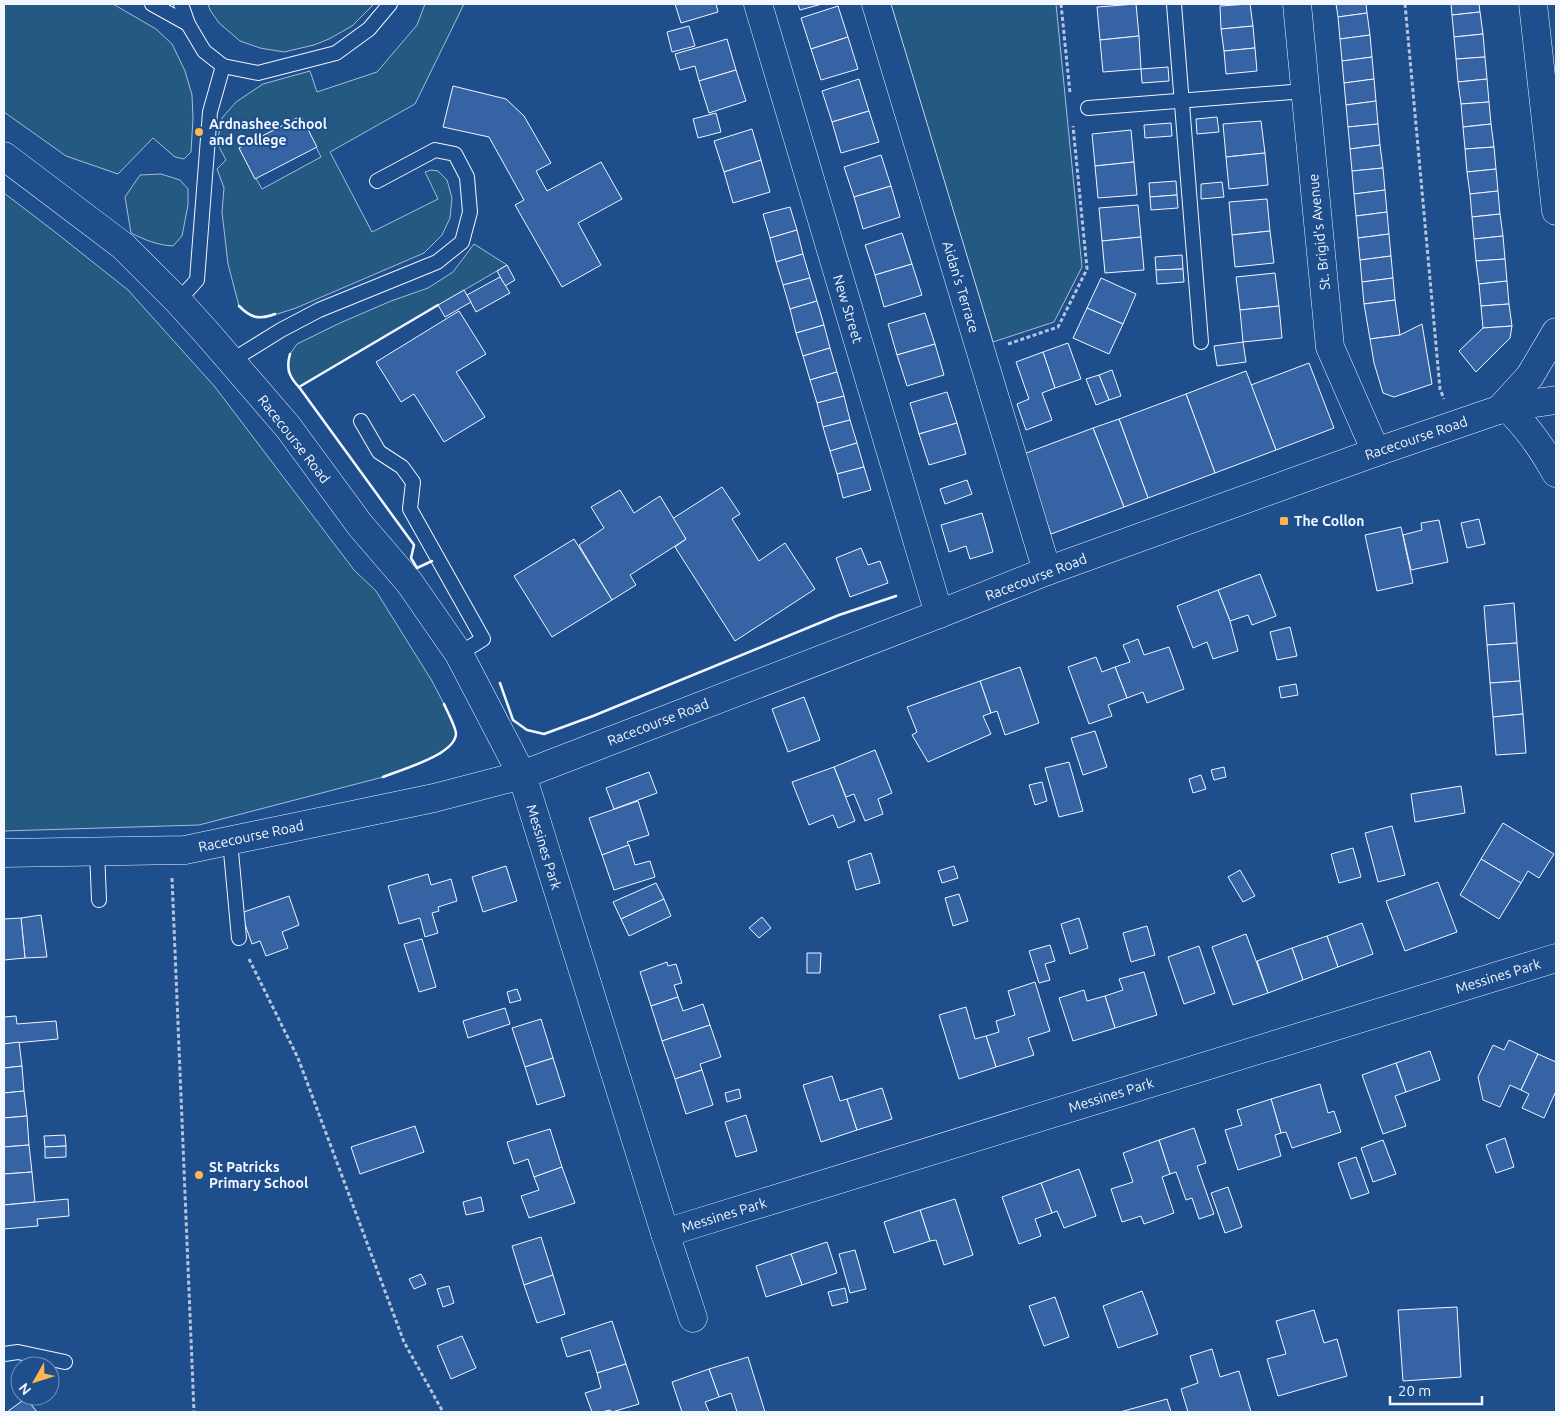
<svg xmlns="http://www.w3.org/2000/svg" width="1560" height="1416" font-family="Ubuntu,sans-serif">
	<rect width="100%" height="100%" fill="#1f4e8c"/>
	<g fill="#245a82" stroke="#a8bbd7" fill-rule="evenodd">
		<polygon points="4,4 113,4 156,29 172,44 185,71 192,95 193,118 191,152 184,159 175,157 153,138 118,174 66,156 4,112"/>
		<polygon points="208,4 374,4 352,26 329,39 314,45 284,52 260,48 240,41 219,23 210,10"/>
		<path d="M425,4H464L415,104L330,152L372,232L438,199L425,172L431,170L438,171L447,180L452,198L450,218L442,235L424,253L296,308L265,318L256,317L248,314L239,306L228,264L222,212L224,188L217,169L226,160L217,143L222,118L236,102L263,84L310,71L317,92L377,72L417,25ZM301,116L321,157L262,189L239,148Z"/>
		<polygon points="891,4 1056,4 1082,267 1054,322 993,342"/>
		<path d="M161,174L180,180L188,189V205L182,236L173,246C157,245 145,240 131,233L125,197L140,175Z"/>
		<polygon points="4,193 55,232 128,290 215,387 354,570 376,591 432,681 444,704 456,733 452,744 441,754 383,777 199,825 4,831"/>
		<polygon points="474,244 507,265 299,387 293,381 288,372 288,361 290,354 297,344 340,323 391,301 428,288 453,272"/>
	</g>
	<g fill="#3563a3" stroke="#f2f6ff">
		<polygon points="675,4 716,4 718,12 681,23"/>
		<polygon points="798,4 822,4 800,10"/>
		<polygon points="1136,4 1139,36 1100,40 1097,7"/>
		<polygon points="1250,4 1253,26 1221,29 1220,6"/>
		<polygon points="1336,4 1366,4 1367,13 1338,17"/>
		<polygon points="1451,4 1479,4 1480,12 1452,15"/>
		<polygon points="838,6 848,37 811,49 801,18"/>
		<polygon points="1480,12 1483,34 1454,37 1452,15"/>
		<polygon points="1367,13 1370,35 1340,39 1338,17"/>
		<polygon points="689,26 695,46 672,52 667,32"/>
		<polygon points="1253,26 1255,48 1224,51 1221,29"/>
		<polygon points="1483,34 1485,57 1456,59 1454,37"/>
		<polygon points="1370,35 1372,57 1342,61 1340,39"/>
		<polygon points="1139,36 1141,69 1103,72 1100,40"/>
		<polygon points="848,37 858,69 821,80 811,49"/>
		<polygon points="727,39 736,70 699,81 695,66 680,70 675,54"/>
		<polygon points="1255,48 1257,71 1226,74 1224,51"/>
		<polygon points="1372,57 1374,79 1344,83 1342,61"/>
		<polygon points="1485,57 1487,79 1458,82 1456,59"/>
		<polygon points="1168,67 1169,81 1142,83 1141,69"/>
		<polygon points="736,70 746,101 709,113 699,81"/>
		<polygon points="859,79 869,111 832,122 822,91"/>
		<polygon points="1374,79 1376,101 1346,105 1344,83"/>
		<polygon points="1487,79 1489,102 1461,104 1458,82"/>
		<polygon points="453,86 506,99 524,116 551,163 536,171 547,191 601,162 622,199 578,223 601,265 562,287 515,205 524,200 489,137 443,127"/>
		<polygon points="1376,101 1378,124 1348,127 1346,105"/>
		<polygon points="1489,102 1491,124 1463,127 1461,104"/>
		<polygon points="869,111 879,142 841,153 832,122"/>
		<polygon points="716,113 721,132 698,138 693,119"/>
		<polygon points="301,116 317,147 255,179 239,148"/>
		<polygon points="1217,117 1219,132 1197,134 1196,119"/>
		<polygon points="1261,121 1265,153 1226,157 1223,124"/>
		<polygon points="1171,123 1172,136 1145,138 1144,125"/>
		<polygon points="1378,124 1380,145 1350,149 1348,127"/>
		<polygon points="1491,124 1494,147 1465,149 1463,127"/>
		<polygon points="752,129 761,160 724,172 714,141"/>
		<polygon points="1131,130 1134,162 1095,166 1092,134"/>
		<polygon points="1380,145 1383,168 1352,171 1350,149"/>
		<polygon points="1494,147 1496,169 1467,172 1465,149"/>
		<polygon points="1265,153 1268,185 1229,189 1226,157"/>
		<polygon points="881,155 891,186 854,197 844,167"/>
		<polygon points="761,160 770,192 733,203 724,172"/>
		<polygon points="1134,162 1137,195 1098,198 1095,166"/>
		<polygon points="1383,168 1385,190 1354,194 1352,171"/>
		<polygon points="1496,169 1498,191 1470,194 1467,172"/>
		<polygon points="1176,181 1177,195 1150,197 1149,183"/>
		<polygon points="1222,182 1224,197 1201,199 1201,184"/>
		<polygon points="891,186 900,217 863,229 854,197"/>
		<polygon points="1385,190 1387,212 1356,216 1354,194"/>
		<polygon points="1498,191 1500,214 1472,217 1470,194"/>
		<polygon points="1177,195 1178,208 1151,210 1150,197"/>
		<polygon points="1267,199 1270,231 1232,235 1229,202"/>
		<polygon points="1138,205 1141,237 1102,241 1099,208"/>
		<polygon points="790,207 797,230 770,238 763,214"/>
		<polygon points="1387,212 1389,234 1358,238 1356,216"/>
		<polygon points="1500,214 1503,236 1474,239 1472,217"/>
		<polygon points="797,230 803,254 776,262 770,238"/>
		<polygon points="1270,231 1274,263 1235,267 1232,235"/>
		<polygon points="902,233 912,264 875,275 865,245"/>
		<polygon points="1389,234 1391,256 1360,260 1358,238"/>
		<polygon points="1503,236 1505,259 1476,261 1474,239"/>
		<polygon points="1141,237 1144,270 1105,273 1102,241"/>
		<polygon points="803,254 810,278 783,285 776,262"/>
		<polygon points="1182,255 1183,269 1156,270 1155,257"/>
		<polygon points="1391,256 1393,278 1362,282 1360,260"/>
		<polygon points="1505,259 1507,281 1479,284 1476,261"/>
		<polygon points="912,264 922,295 884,307 875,275"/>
		<polygon points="507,265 515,280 505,286 497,271"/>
		<polygon points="1183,269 1184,282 1157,284 1156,270"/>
		<polygon points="1275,273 1279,306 1240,310 1236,277"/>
		<polygon points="500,277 510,293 476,312 467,295"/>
		<polygon points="810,278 817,301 790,309 783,285"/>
		<polygon points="1101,278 1136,294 1123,324 1087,308"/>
		<polygon points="1393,278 1395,300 1364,304 1362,282"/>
		<polygon points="1507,281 1509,304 1481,306 1479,284"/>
		<polygon points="464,290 471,302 445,317 438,305"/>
		<polygon points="1395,300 1400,335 1370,339 1364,304"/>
		<polygon points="817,301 824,325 796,333 790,309"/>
		<polygon points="1509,304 1512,326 1483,328 1481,306"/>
		<polygon points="1279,306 1282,338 1243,342 1240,310"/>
		<polygon points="1087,308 1123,324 1109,354 1073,338"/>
		<polygon points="459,311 486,354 456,372 485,417 444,442 414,394 401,402 376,362"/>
		<polygon points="925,313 935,344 897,355 888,324"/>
		<polygon points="1422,324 1432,384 1394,397 1383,393 1374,363 1370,339 1400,335"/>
		<polygon points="824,325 830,348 803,356 796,333"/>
		<polygon points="1512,326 1510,338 1476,372 1459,351 1483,328"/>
		<polygon points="1243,342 1246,362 1217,366 1214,346"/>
		<polygon points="1068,343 1081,379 1055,388 1043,352"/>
		<polygon points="935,344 944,375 907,386 897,355"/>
		<polygon points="830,348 837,372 810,380 803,356"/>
		<polygon points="1043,352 1055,388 1042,393 1052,420 1026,430 1017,404 1029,399 1016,362"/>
		<polygon points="1309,363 1334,428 1276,450 1251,385"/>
		<polygon points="1112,370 1121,396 1109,400 1099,375"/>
		<polygon points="1246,371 1276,450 1215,473 1186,394"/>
		<polygon points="837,372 844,396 817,403 810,380"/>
		<polygon points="1099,375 1109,400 1096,405 1086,379"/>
		<polygon points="947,392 957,423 919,434 910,403"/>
		<polygon points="1186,394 1215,473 1148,498 1119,419"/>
		<polygon points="844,396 850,420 823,427 817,403"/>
		<polygon points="1119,419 1148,498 1124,507 1093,428"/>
		<polygon points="850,420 857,443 830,451 823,427"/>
		<polygon points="957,423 966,454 929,465 919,434"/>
		<polygon points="1093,428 1124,507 1051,534 1021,455"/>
		<polygon points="857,443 864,467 837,474 830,451"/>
		<polygon points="864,467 871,490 843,498 837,474"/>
		<polygon points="967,480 972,494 945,504 940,489"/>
		<polygon points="722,487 740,514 732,519 759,561 785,543 815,589 735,641 675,547 686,539 672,519"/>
		<polygon points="620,490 634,513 660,496 686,539 630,575 636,585 612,600 579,545 604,528 591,507"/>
		<polygon points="982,513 993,552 970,559 966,546 949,552 941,525"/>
		<polygon points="1479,519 1485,544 1467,548 1461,523"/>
		<polygon points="1439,520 1448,562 1411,570 1403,535 1422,530 1421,523"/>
		<polygon points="1401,527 1413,583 1377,591 1365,535"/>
		<polygon points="574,539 612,600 552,637 514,576"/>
		<polygon points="861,548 868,565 880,561 888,583 850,597 836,558"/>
		<polygon points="1260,574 1276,616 1252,625 1248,615 1230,621 1218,590"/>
		<polygon points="1218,590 1230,621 1238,651 1213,659 1207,642 1193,648 1177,606"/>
		<polygon points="1514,603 1517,643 1487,645 1484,606"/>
		<polygon points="1290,627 1297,656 1277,660 1270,632"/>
		<polygon points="1138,639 1144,655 1169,647 1184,689 1147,703 1143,692 1127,698 1115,667 1130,662 1123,645"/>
		<polygon points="1517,643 1520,681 1490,683 1487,645"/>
		<polygon points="1096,657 1102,672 1115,667 1127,698 1108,705 1112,716 1089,724 1068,667"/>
		<polygon points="1020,667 1039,723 1005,735 997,711 991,713 980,681"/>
		<polygon points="980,681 991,713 983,716 991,734 928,762 912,735 917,732 907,707"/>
		<polygon points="1520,681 1523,714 1493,717 1490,683"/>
		<polygon points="1296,684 1298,695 1281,698 1279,687"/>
		<polygon points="804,697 820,740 788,752 772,709"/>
		<polygon points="1523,714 1526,753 1496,755 1493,717"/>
		<polygon points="1095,731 1107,767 1083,775 1071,738"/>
		<polygon points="875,750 892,793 878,799 883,814 865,821 854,794 846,797 834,767"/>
		<polygon points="1069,762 1083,811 1059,817 1045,768"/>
		<polygon points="834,767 855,821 838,828 833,815 809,825 792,782"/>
		<polygon points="1224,767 1226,777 1214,780 1211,770"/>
		<polygon points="649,772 657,793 614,809 606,788"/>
		<polygon points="1201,775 1206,789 1193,793 1189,779"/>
		<polygon points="1042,782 1047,801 1035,805 1029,785"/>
		<polygon points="1461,786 1465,813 1415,822 1411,794"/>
		<polygon points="638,801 649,835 627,842 629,845 602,855 589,818"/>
		<polygon points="1503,823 1554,854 1539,878 1528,871 1521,883 1481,859"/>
		<polygon points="1392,826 1405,875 1378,882 1365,833"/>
		<polygon points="629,845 635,865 650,861 655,877 614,890 602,855"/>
		<polygon points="1353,848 1361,877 1339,883 1331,854"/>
		<polygon points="871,853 880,883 856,890 848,861"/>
		<polygon points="1481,859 1521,883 1499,919 1460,895"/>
		<polygon points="506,866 517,901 483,912 472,877"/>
		<polygon points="954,866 958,878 942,883 938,871"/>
		<polygon points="1240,870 1255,896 1243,902 1228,877"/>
		<polygon points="428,874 431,885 451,879 457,901 438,907 439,911 432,913 438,933 425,937 420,918 399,924 388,886"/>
		<polygon points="1438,882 1457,932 1405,951 1386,901"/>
		<polygon points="656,883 664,899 621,919 613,902"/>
		<polygon points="959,894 968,921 953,926 945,898"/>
		<polygon points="289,896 299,925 282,932 288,948 266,956 260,941 252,944 241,913"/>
		<polygon points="664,899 671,916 629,936 621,919"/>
		<polygon points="41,915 47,957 25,958 21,918"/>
		<polygon points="762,917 771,928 759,938 749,928"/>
		<polygon points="21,918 25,958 4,960 4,919"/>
		<polygon points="1079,918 1088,948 1070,954 1061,924"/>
		<polygon points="1362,923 1373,954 1338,967 1327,936"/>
		<polygon points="1147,926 1155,955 1131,962 1123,933"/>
		<polygon points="1246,934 1268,993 1233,1005 1212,947"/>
		<polygon points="1327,936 1338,967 1303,980 1292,948"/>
		<polygon points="422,939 436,987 419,992 404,944"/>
		<polygon points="1050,945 1055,961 1045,964 1050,980 1039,983 1029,951"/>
		<polygon points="1199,946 1215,993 1184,1004 1168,957"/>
		<polygon points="1292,948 1303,980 1268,993 1257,961"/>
		<polygon points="807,953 821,953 820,973 807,973"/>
		<polygon points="667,962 668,966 676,964 682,983 674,985 678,997 651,1006 640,972"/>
		<polygon points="1144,972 1157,1015 1115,1028 1105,996 1123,990 1119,979"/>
		<polygon points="1035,982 1050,1031 1028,1038 1034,1055 996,1067 986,1036 999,1032 996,1021 1015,1015 1008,991"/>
		<polygon points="517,989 521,1000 510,1003 507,992"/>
		<polygon points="1084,990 1087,1001 1105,996 1115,1028 1073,1041 1059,998"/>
		<polygon points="678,997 683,1011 703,1004 710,1025 662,1041 651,1006"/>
		<polygon points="966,1007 975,1039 986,1036 996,1067 959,1079 939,1015"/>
		<polygon points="505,1008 510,1024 468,1038 463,1021"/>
		<polygon points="16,1016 17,1024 56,1021 58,1039 4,1044 4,1017"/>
		<polygon points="541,1019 553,1058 525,1067 512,1028"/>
		<polygon points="710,1025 721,1057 700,1064 702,1070 675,1079 662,1041"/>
		<polygon points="1509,1040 1538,1054 1521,1090 1510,1085 1500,1107 1483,1100 1478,1077 1493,1045 1504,1050"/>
		<polygon points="19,1042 22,1066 4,1068 4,1044"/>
		<polygon points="1430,1051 1440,1080 1406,1092 1396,1063"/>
		<polygon points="1538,1054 1556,1062 1556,1091 1544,1118 1522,1108 1529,1094 1521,1090"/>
		<polygon points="553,1058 565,1096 537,1105 525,1067"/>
		<polygon points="1396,1063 1406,1092 1395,1096 1406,1126 1383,1134 1362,1075"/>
		<polygon points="22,1066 24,1091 4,1093 4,1068"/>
		<polygon points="702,1070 713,1105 686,1114 675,1079"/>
		<polygon points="832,1076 840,1101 847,1099 857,1130 821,1142 803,1085"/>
		<polygon points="1320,1084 1328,1113 1334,1111 1341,1132 1292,1148 1286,1132 1281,1133 1271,1099"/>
		<polygon points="882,1088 892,1119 857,1130 847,1099"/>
		<polygon points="739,1089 741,1098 727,1102 725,1093"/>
		<polygon points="24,1091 27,1116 4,1118 4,1093"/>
		<polygon points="1271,1099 1281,1133 1275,1135 1281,1156 1238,1170 1225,1130 1242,1125 1237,1110"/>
		<polygon points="746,1115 757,1151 736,1157 725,1122"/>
		<polygon points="27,1116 29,1145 4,1147 4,1118"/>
		<polygon points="415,1126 424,1152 360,1174 351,1147"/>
		<polygon points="1194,1128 1206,1163 1197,1166 1214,1214 1199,1219 1192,1198 1186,1200 1176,1172 1170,1174 1159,1140"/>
		<polygon points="550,1129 562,1167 534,1177 528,1159 514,1164 507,1142"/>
		<polygon points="65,1135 66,1146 45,1147 44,1136"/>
		<polygon points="1505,1138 1514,1167 1496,1173 1486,1145"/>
		<polygon points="1159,1140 1170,1174 1162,1177 1174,1213 1144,1224 1141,1216 1122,1222 1111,1189 1133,1182 1123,1153"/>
		<polygon points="1383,1140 1396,1174 1373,1182 1361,1148"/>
		<polygon points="29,1145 32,1172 4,1174 4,1147"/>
		<polygon points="66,1146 66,1157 45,1158 45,1147"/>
		<polygon points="1356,1157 1369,1193 1351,1199 1338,1163"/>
		<polygon points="562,1167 575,1203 529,1218 521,1196 539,1190 534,1177"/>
		<polygon points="1079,1169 1096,1216 1064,1228 1057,1211 1052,1213 1041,1183"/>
		<polygon points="32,1172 35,1202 4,1205 4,1174"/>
		<polygon points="1041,1183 1052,1213 1035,1219 1041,1236 1019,1244 1002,1197"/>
		<polygon points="1228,1187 1242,1227 1225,1233 1211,1193"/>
		<polygon points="481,1197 484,1211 466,1215 463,1202"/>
		<polygon points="68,1199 69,1216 37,1219 38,1226 4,1229 4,1205"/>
		<polygon points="955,1199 973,1255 944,1265 936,1240 930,1241 920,1210"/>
		<polygon points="920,1210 930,1241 894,1253 884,1222"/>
		<polygon points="541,1237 553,1275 524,1285 512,1246"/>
		<polygon points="827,1242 837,1273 802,1285 791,1254"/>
		<polygon points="855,1250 866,1289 850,1293 839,1254"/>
		<polygon points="791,1254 802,1285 766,1297 756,1266"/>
		<polygon points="421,1274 426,1284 414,1289 409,1279"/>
		<polygon points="553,1275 565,1314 537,1323 524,1285"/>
		<polygon points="449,1286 454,1303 443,1307 437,1289"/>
		<polygon points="845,1288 848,1302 832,1306 828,1292"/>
		<polygon points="1142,1291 1158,1334 1118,1348 1103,1306"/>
		<polygon points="1055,1297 1069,1337 1044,1346 1029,1306"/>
		<polygon points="1457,1307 1461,1377 1403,1381 1398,1310"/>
		<polygon points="1314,1310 1324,1343 1337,1339 1347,1376 1278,1396 1267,1359 1286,1354 1276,1321"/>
		<polygon points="612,1321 626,1364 597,1373 590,1350 567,1357 561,1338"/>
		<polygon points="462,1336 476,1368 451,1379 437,1346"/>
		<polygon points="1212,1349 1220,1377 1239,1371 1251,1412 1188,1412 1181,1389 1198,1383 1190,1356"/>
		<polygon points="748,1357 765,1412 737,1412 731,1393 719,1397 709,1369"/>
		<polygon points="626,1364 639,1404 612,1412 610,1410 601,1412 592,1412 585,1393 601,1388 597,1373"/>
		<polygon points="709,1369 719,1397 705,1402 709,1412 682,1412 672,1382"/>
		<polygon points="26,1398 37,1412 7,1412"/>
		<polygon points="1167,1399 1171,1412 1120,1412"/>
	</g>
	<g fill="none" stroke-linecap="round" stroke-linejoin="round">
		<defs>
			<g id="service">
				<polyline points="152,4 188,24"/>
				<polyline points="181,4 188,24 204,51 223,66 258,73 336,53 369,29 390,4"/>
				<polyline points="1174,4 1201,342"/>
				<polyline points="1088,108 1305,91"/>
				<polyline points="178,301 197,280 210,112 223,66"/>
				<polyline points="231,361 281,330 319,310 437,262 462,242 470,212 467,177 455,154 435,150 377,181"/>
				<polyline points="361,421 379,452 402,467 413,482 410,509 483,639 459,654"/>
				<polyline points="230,841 239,938"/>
				<polyline points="97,851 99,900"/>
				<polyline points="4,1354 18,1352 65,1362"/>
			</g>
			<g id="minor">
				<polyline points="758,4 939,614"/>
				<polyline points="876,4 1047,571"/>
				<polyline points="1297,4 1330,347 1376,452"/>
				<polyline points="4,156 123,246 178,301 207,333 288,427 360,525 409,582 459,654 522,775 665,1233 1556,958"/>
				<polyline points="665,1233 693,1318"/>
			</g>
			<g id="secondary">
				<path d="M1507,407C1528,428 1542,447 1556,473"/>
				<polyline points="1499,410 1530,376 1556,332"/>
				<polyline points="4,853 185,850 434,798 522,775 939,614 1047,571 1376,452 1507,407 1556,400"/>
			</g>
			<polyline id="trunk" points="1533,4 1556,211"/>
		</defs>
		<use href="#service" stroke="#f2f6ff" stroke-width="16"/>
		<use href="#minor" stroke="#f2f6ff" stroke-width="29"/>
		<use href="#secondary" stroke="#f2f6ff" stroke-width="29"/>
		<use href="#trunk" stroke="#f2f6ff" stroke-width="29"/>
		<g stroke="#b3c4dc" stroke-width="3" stroke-dasharray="4 2.5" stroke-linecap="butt">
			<polyline points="1061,4 1070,93"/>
			<polyline points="1405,4 1440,389 1444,399"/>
			<polyline points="1008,344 1058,327 1087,269 1073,126"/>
			<polyline points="172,878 194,1412"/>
			<polyline points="249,959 298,1058 404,1342 443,1412"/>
		</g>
		<use href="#service" stroke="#1f4e8c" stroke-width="14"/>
		<use href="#minor" stroke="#1f4e8c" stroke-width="28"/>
		<use href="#secondary" stroke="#1f4e8c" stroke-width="28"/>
		<use href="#trunk" stroke="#1f4e8c" stroke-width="28"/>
		<g stroke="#f2f6ff" stroke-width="2.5">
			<path d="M239,306C251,318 258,320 275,314"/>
			<path d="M290,354C286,368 289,377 299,387"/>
			<polyline points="432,561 417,568 411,558 414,545 299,387 438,305"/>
			<polyline points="500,683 513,720 527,730 544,734 593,716 839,615 896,596"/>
			<path d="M383,777C400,770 455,755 456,734C456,727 447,711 444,704"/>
		</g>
	</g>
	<g fill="#ffb74d" stroke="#1f4e8c" stroke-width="2">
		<circle cx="199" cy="132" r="5"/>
		<rect x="1279" y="516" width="10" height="10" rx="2.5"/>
		<circle cx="199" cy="1175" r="5"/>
	</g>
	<g text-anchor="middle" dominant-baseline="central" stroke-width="4" stroke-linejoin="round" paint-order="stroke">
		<g font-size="14" font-weight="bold" fill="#f2f6ff" stroke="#1f4e8c" text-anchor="start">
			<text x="209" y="124">Ardnashee School<tspan x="209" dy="16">and College</tspan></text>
			<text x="1294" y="521">The Collon</text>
			<text x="209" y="1167">St Patricks<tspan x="209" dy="16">Primary School</tspan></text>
		</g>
		<g font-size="14" fill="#f2f6ff" stroke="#1f4e8c">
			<text transform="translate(1319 232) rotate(-96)">St. Brigid's Avenue</text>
			<text transform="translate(961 287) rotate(73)">Aidan's Terrace</text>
			<text transform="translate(848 309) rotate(73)">New Street</text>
			<text transform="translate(1416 438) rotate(-19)">Racecourse Road</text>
			<text transform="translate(294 439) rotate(52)">Racecourse Road</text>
			<text transform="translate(1036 577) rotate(-21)">Racecourse Road</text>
			<text transform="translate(658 722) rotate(-21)">Racecourse Road</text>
			<text transform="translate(251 836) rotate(-12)">Racecourse Road</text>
			<text transform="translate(544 847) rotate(73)">Messines Park</text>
			<text transform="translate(1498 976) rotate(-17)">Messines Park</text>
			<text transform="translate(1111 1095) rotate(-17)">Messines Park</text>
			<text transform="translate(724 1215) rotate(-17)">Messines Park</text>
		</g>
	</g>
	<rect width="1560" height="1416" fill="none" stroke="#f2f6ff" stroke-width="10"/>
	<g transform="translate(35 1381) rotate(231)"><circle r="24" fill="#1f4e8c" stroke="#7391ba"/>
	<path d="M0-4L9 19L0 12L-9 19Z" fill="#ffb74d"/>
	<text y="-8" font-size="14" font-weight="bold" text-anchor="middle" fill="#f2f6ff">N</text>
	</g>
	<path d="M1390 1396v8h92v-8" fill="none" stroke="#f2f6ff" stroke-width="2.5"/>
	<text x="1398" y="1396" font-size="15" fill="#f2f6ff" stroke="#1f4e8c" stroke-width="4" paint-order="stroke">20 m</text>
</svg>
